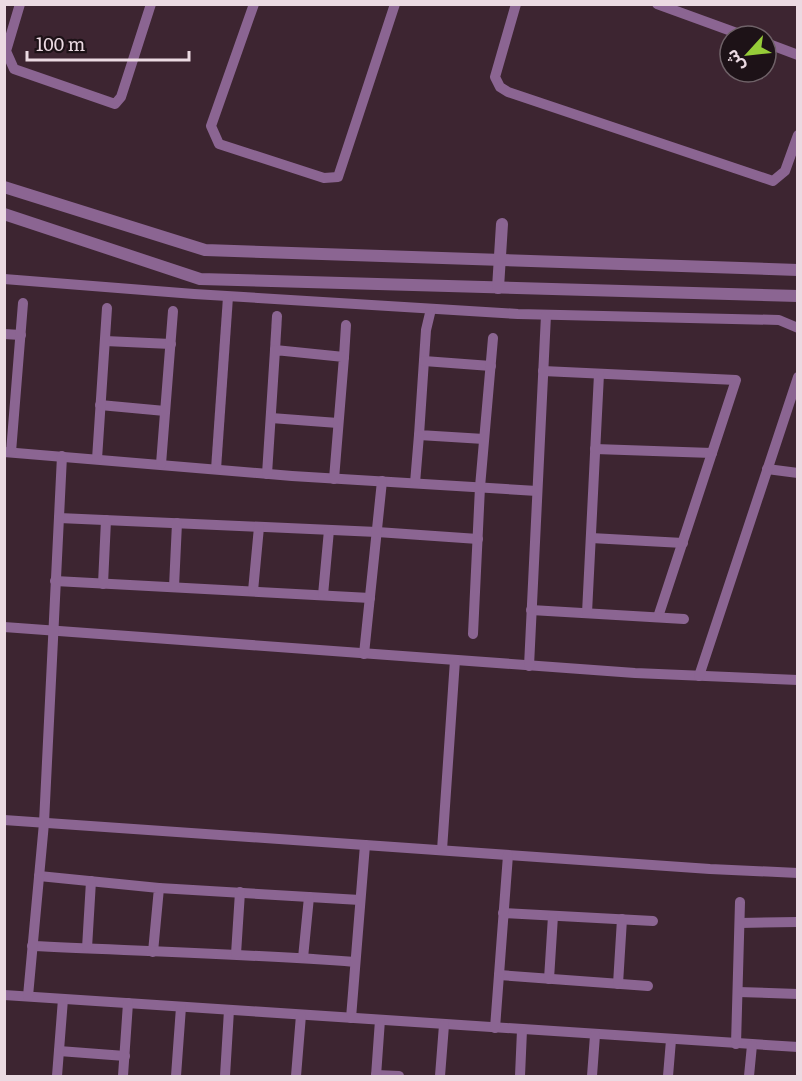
<svg xmlns="http://www.w3.org/2000/svg" width="802" height="1081" font-family="Literata,'Noto Sans Arabic',serif">
	<rect width="100%" height="100%" fill="#3d2531"/>
	<g fill="none" stroke-linecap="round" stroke-linejoin="round">
		<g stroke="#8b6592" stroke-width="10">
			<polyline points="20,4 6,51 14,69 115,104 121,97 151,4"/>
			<polyline points="254,4 211,126 219,144 324,178 338,177 395,4"/>
			<polyline points="516,4 495,77 500,87 508,92 773,181 785,171 798,135"/>
			<polyline points="657,4 745,36"/>
			<polyline points="766,43 798,55"/>
			<polyline points="4,279 194,294 518,314 779,320 798,328"/>
			<polyline points="431,309 426,330 419,435 484,439"/>
			<polyline points="4,334 21,335"/>
			<polyline points="105,341 171,344"/>
			<polyline points="275,350 277,316"/>
			<polyline points="344,357 346,325"/>
			<polyline points="424,361 491,366"/>
			<polyline points="543,371 736,380 658,617"/>
			<polyline points="100,405 165,411"/>
			<polyline points="271,418 338,423"/>
			<polyline points="595,449 712,453"/>
			<polyline points="4,452 292,476 537,491"/>
			<polyline points="11,452 23,303"/>
			<polyline points="97,459 107,308"/>
			<polyline points="161,464 173,311"/>
			<polyline points="216,469 228,297"/>
			<polyline points="767,469 798,473"/>
			<polyline points="267,474 275,350 344,357 334,479"/>
			<polyline points="415,483 419,435"/>
			<polyline points="59,518 377,532 478,539"/>
			<polyline points="591,538 683,543"/>
			<polyline points="55,581 370,598"/>
			<polyline points="103,584 106,520"/>
			<polyline points="174,587 177,523"/>
			<polyline points="253,591 259,527"/>
			<polyline points="323,595 329,530"/>
			<polyline points="531,610 684,619"/>
			<polyline points="587,613 599,374"/>
			<polyline points="4,627 635,673 798,680"/>
			<polyline points="473,634 480,487 493,338"/>
			<polyline points="364,654 382,481"/>
			<polyline points="529,666 546,315"/>
			<polyline points="699,676 798,377"/>
			<polyline points="4,820 710,869 798,873"/>
			<polyline points="442,850 455,660"/>
			<polyline points="39,876 159,888 153,952"/>
			<polyline points="159,888 360,900"/>
			<polyline points="503,913 653,921"/>
			<polyline points="740,923 798,922"/>
			<path d="M32,946C140,951 248,954 355,962"/>
			<polyline points="87,948 91,881"/>
			<polyline points="236,954 240,892"/>
			<polyline points="303,958 309,897"/>
			<polyline points="499,975 648,986"/>
			<polyline points="549,979 553,916"/>
			<polyline points="618,984 622,919"/>
			<polyline points="738,992 798,994"/>
			<polyline points="4,995 798,1047"/>
			<polyline points="28,996 44,823 62,456"/>
			<polyline points="351,1018 365,845"/>
			<polyline points="495,1028 508,855"/>
			<polyline points="736,1044 740,902"/>
			<polyline points="59,1051 125,1056"/>
			<polyline points="376,1075 399,1076"/>
			<polyline points="57,1076 63,999"/>
			<polyline points="123,1076 128,1003"/>
			<polyline points="176,1076 181,1007"/>
			<polyline points="225,1076 229,1010"/>
			<polyline points="296,1076 301,1015"/>
			<polyline points="376,1076 380,1020"/>
			<polyline points="440,1076 444,1025"/>
			<polyline points="520,1076 522,1030"/>
			<polyline points="592,1076 595,1035"/>
			<polyline points="668,1076 671,1040"/>
			<polyline points="749,1076 752,1045"/>
		</g>
		<g stroke="#8b6592" stroke-width="12">
			<polyline points="4,187 205,250 798,270"/>
			<polyline points="4,214 200,279 798,296"/>
			<polyline points="498,288 502,224"/>
		</g>
	</g>
	<rect width="802" height="1081" fill="none" stroke="#ebdae2" stroke-width="12"/>
	<g transform="translate(748 54) rotate(243)"><circle r="28" fill="#1d1217" stroke="#6f6268" stroke-width="1.5"/>
	<path d="M0-4.5L10 22L0 15L-10 22Z" fill="#96cc39"/>
	<text y="-9" font-size="16" font-weight="bold" text-anchor="middle" fill="#ebdae2">ش</text>
	</g>
	<path d="M27 51v9h162v-9" fill="none" stroke="#ebdae2" stroke-width="3"/>
	<text x="36" y="51" font-size="18" fill="#ebdae2" stroke="#1d1217" stroke-width="4.5" paint-order="stroke">100 m</text>
</svg>
